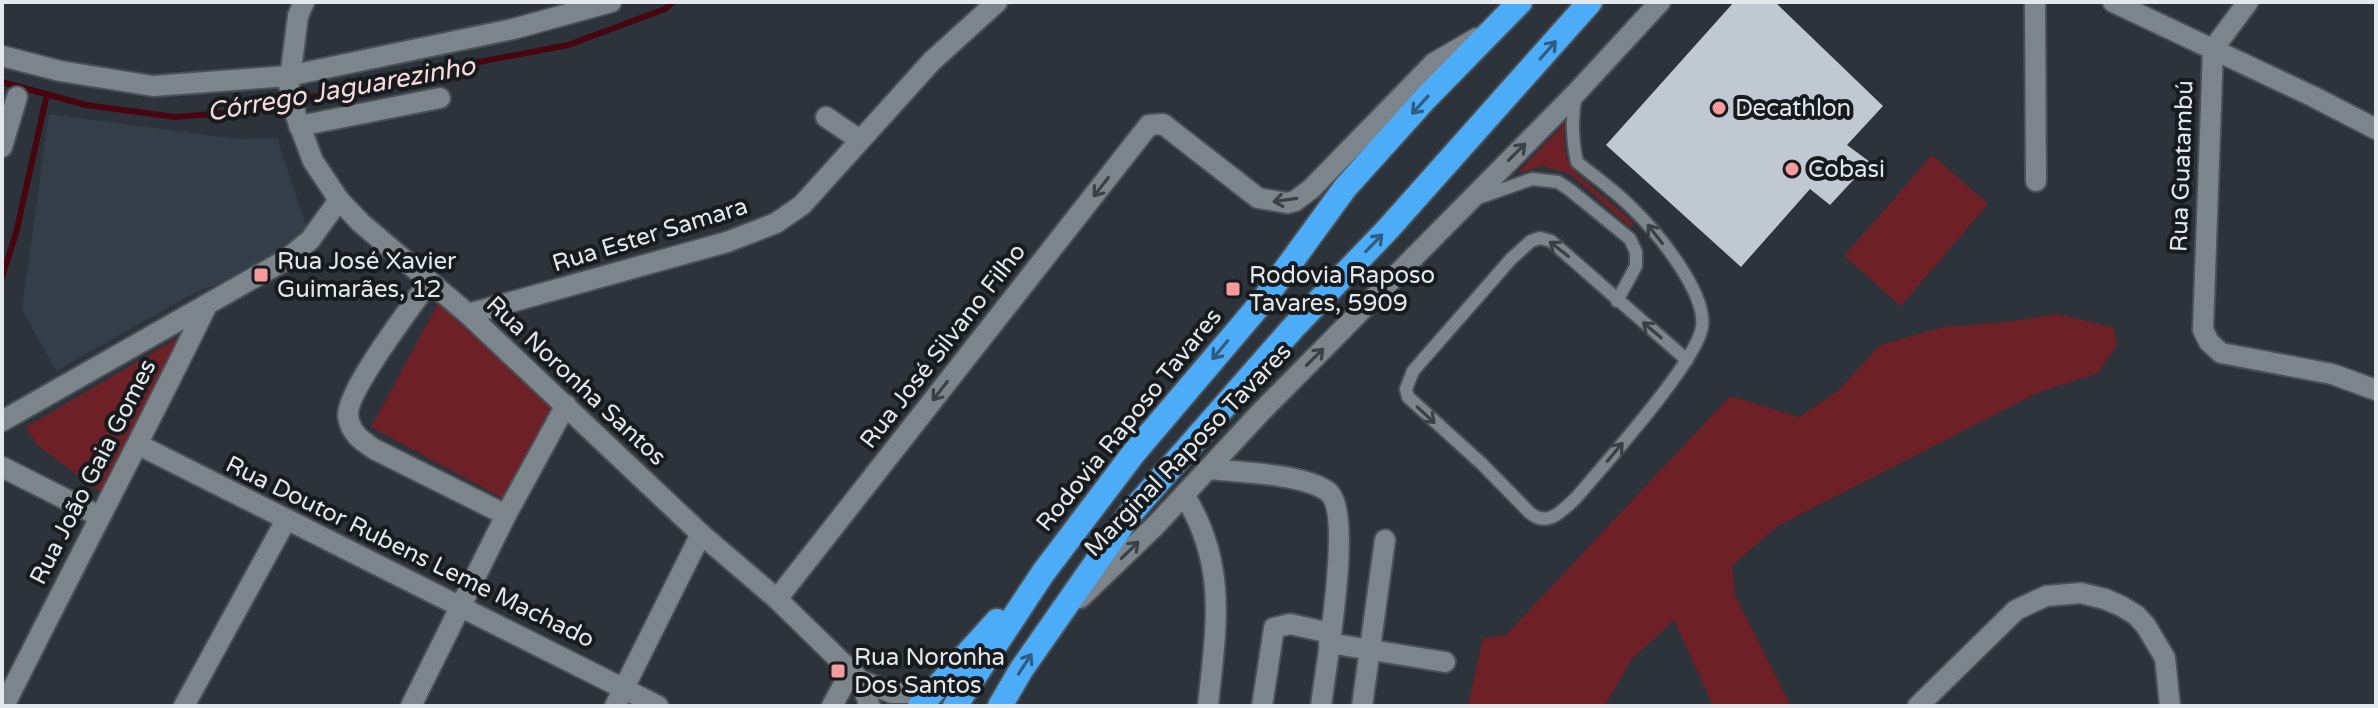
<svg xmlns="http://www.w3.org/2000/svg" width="2378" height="708" font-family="'Varela Round',sans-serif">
	<rect width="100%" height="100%" fill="#2c333a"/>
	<polygon fill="#333e49" points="49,114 237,139 277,138 307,229 262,267 194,293 56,371 22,309"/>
	<g fill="#6d2127">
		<path d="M1565,123C1563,142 1563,156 1575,172L1634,223L1630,227L1570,174L1543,166L1517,173Z"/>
		<polygon points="1932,155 1988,204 1901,306 1844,256"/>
		<polygon points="439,302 554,404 506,500 371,427"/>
		<polygon points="2058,314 2114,328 2117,345 2098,373 2037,393 1776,527 1732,566 1735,595 1791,706 1713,706 1674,620 1631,660 1605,706 1468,706 1483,638 1506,635 1730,396 1799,417 1839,390 1880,345 1943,327 2007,322"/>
		<polygon points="181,336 106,496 37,445 26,427"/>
	</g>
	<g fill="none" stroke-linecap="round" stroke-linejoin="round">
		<g stroke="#47050f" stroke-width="6">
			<polyline points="2,82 86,105 175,117 250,111 437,70 568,45 665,9 673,2"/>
			<polyline points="2,277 16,233 47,94"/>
		</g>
	</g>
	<polygon fill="#c0c9d1" points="1734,2 1775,2 1883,106 1847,145 1870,162 1830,205 1810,189 1741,267 1606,145"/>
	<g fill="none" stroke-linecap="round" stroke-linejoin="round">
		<defs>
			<g id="service">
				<path d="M1576,95C1571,118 1572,139 1577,162C1595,177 1616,191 1633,209C1657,232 1707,293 1702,327C1697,362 1602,467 1576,498C1561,512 1547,528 1529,512L1482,464L1408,397L1406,389L1413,371L1511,259L1531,241L1540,238L1551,241L1687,360"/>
				<polyline points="1478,198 1532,179 1558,182 1570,190 1630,239 1636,252 1636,266 1617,301"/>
			</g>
			<g id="minor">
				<polyline points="304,2 298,16 289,85 296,116 313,161 339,200 361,223 468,314 701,534 777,599 860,680 892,693 930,693"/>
				<polyline points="2035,2 2036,181"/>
				<polyline points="2248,2 2213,49 2203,330 2209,342 2221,353 2332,374 2376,390"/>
				<polyline points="2,56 60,71 153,86 288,76 513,29 611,2"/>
				<polyline points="826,117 860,140"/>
				<polyline points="299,126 440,98"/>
				<polyline points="2,147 17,97"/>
				<path d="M429,282C412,306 346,391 348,416C350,433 362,441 374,449L506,515"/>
				<polyline points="468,314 727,242 776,223 802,205 932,61 997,2"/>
				<polyline points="2,421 287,259 310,240 339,200"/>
				<polyline points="139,445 658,706"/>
				<polyline points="2,467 99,516"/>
				<path d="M1208,469C1239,472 1303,474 1327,491C1355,510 1325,670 1321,706"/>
				<path d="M1184,495C1228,564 1216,628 1208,706"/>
				<polyline points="777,599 1149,125 1163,124 1258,198 1287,203 1295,201 1311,189 1434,63 1477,38"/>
				<polyline points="1329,643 1445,662"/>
				<polyline points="860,680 870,706"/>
				<path d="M4,706C71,572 141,440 207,305"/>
				<polyline points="184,706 286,520"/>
				<polyline points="411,706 506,515 566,405"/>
				<polyline points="615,706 701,534"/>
				<polyline points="832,706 851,671"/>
				<polyline points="1262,706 1274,628 1290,624 1330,633"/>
				<polyline points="1362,706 1385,540"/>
				<polyline points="1918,706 2016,610 2046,596 2081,593 2105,599 2121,606 2136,615 2146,626 2165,658 2170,706"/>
			</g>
			<g id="secondary">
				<polyline points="2113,2 2314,97 2376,129"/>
				<polyline points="1080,598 1156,525 1260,413 1577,92 1660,2"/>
			</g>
			<g id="motorway">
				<polyline points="920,706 997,621"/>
				<polyline points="955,706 1043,573 1133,454 1262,302 1345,188 1426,98 1520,2"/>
				<polyline points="1000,706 1021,670 1130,514 1292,329 1388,229 1590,2"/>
			</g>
		</defs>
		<use href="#service" stroke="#4b5056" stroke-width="16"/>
		<use href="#minor" stroke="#4b5056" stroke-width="24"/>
		<use href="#secondary" stroke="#4b5056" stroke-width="24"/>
		<use href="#motorway" stroke="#4b5056" stroke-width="28"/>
		<use href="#service" stroke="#7c848c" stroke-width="12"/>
		<use href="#minor" stroke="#7c848c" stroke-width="20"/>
		<use href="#secondary" stroke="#7c848c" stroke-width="20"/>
		<use href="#motorway" stroke="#4cacf7" stroke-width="24"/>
	</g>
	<defs><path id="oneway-shaft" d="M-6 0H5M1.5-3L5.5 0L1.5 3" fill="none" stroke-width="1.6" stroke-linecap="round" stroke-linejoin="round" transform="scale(2)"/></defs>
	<g stroke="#2f5c80">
		<use href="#oneway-shaft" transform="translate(1548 50) rotate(-49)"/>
		<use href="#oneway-shaft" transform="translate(1420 105) rotate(132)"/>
		<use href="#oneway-shaft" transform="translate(1374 243) rotate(-46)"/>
		<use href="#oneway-shaft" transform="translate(1220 350) rotate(130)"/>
		<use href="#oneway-shaft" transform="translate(1025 664) rotate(-57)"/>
	</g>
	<g stroke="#3b4044">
		<use href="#oneway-shaft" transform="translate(1517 152) rotate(-45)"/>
		<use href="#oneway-shaft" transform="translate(1101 187) rotate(128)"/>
		<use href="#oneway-shaft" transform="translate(1285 200) rotate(172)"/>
		<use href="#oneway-shaft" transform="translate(1655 234) rotate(-128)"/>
		<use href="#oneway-shaft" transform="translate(1559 249) rotate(-142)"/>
		<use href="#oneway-shaft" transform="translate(1652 330) rotate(-140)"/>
		<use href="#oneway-shaft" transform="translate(1315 357) rotate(-45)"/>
		<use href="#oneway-shaft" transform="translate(940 391) rotate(128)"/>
		<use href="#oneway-shaft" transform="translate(1426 415) rotate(43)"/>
		<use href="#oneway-shaft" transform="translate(1615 452) rotate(-50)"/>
		<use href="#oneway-shaft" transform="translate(1130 550) rotate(-44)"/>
	</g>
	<g fill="#f59b9b" stroke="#181b1e" stroke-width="3">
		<circle cx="1719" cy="108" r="8"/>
		<circle cx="1792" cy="169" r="8"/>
		<rect x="253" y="267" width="16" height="16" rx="4"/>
		<rect x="1225" y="281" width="16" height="16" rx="4"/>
		<rect x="830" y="663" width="16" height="16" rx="4"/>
	</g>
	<g text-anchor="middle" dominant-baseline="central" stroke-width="8" stroke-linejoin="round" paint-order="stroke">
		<g font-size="24" fill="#e3e8ec" stroke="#181b1e" text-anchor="start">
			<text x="1735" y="108">Decathlon</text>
			<text x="1808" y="169">Cobasi</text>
			<text x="277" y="261">Rua José Xavier<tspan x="277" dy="28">Guimarães, 12</tspan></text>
			<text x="1249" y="275">Rodovia Raposo<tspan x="1249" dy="28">Tavares, 5909</tspan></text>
			<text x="854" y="657">Rua Noronha<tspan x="854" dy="28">Dos Santos</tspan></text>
		</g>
		<g font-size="24" fill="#e3e8ec" stroke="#181b1e">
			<text transform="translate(2182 166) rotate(-88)">Rua Guatambú</text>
			<text transform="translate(650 235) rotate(-17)">Rua Ester Samara</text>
			<text transform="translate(943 346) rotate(-52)">Rua José Silvano Filho</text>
			<text transform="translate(576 381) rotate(43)">Rua Noronha Santos</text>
			<text transform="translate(1129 420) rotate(-51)">Rodovia Raposo Tavares</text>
			<text transform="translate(1188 450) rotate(-46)">Marginal Raposo Tavares</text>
			<text transform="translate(93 472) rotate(-63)">Rua João Gaia Gomes</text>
			<text transform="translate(410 552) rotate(26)">Rua Doutor Rubens Leme Machado</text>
		</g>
		<g font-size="26" font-style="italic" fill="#f7dcdb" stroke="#181b1e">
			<text transform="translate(341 89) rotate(-10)">Córrego Jaguarezinho</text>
		</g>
	</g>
	<rect width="2378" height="708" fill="none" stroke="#e3e8ec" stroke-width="8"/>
</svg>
